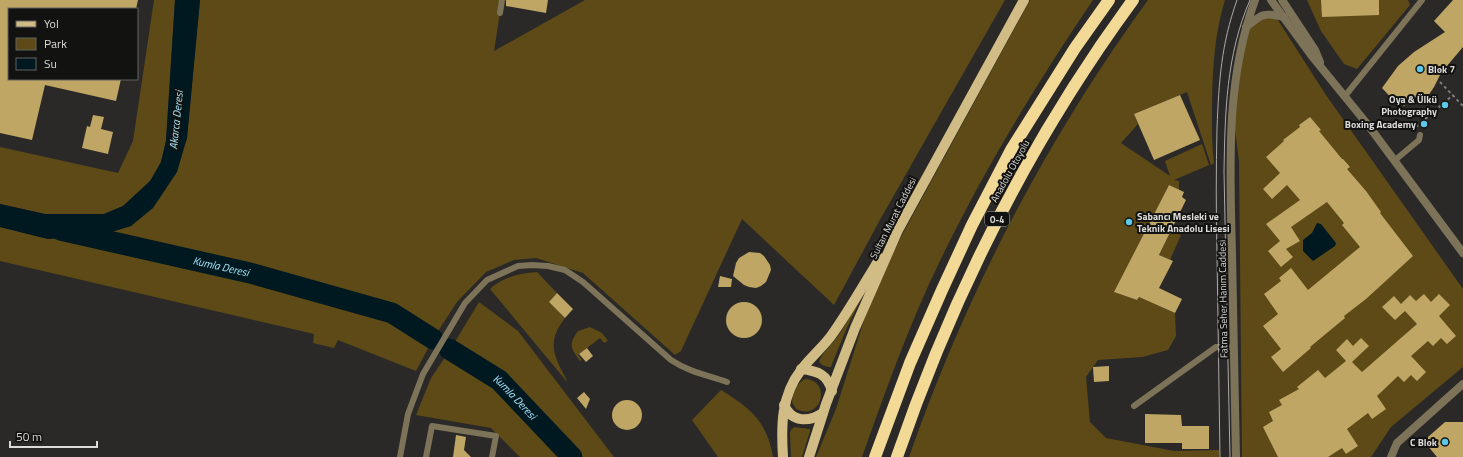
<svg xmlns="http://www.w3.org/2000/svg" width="1463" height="457" font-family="'Titillium Web',sans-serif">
	<rect width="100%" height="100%" fill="#2a2927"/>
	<g fill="#5d4a17">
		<polygon points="154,0 175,0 166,141 161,162 153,179 123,206 104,214 45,214 0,204 0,147 118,173 133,141"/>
		<polygon points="200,0 502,0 494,51 585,0 1005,0 881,218 834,305 742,219 681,351 675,355 583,273 536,258 514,260 486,272 457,302 433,339 416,371 338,340 334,348 313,343 314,334 0,261 0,227 48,239 131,226 187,138"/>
		<path d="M1030,0H1093C1032,90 976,183 930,282C904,339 883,398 862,457H816L836,409L864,320L879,281L903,233Z"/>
		<path d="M1148,0H1225C1213,38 1212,80 1212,120C1212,135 1212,148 1214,163L1211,165L1187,92L1134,114L1138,124L1121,143L1170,176L1165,161L1202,144L1209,165L1174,180L1179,181V190L1169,185L1115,292L1137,300L1139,297L1175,313L1176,336L1168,350L1142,357L1098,360L1086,377L1090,422L1106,438L1174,451L1219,450V457H909C966,294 1046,140 1148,0Z"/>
		<polygon points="1307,0 1408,0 1410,5 1357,69 1344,64 1321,31"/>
		<polygon points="1274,14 1326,95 1463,289 1463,367 1391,427 1371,457 1242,457 1239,161 1233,114 1246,28"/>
		<polygon points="1171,231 1181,235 1170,260 1159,255"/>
		<path d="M537,272L557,293L549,302L565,318C545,344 555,357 568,383L490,289C503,277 520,273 537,272Z"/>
		<path d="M868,284L846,330L832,364L831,367C826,367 821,365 819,362C821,354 833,343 838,336C849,320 858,301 868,284Z"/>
		<polygon points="479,302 518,331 614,457 520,457 491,428 416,415 431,378 450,350"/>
		<path d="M590,327L602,333L608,341L604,343L600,338L578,355L582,360L580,361C571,348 568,345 578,331Z"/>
		<path d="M805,379C832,380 822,422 796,409L792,402C793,393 797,383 805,379Z"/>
		<path d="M721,390C750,408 767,421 773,457H718L692,420Z"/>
		<polygon points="794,427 810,429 810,431 802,457 791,457 790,433 791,430"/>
	</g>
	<g fill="#001820">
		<polygon points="175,0 200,0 187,138 177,172 153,208 131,226 102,235 48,239 0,227 0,204 45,214 104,214 123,206 150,181 161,162 166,141"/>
		<polygon points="1317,223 1321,224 1336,243 1335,246 1313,261 1303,251 1303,240 1312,233"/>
	</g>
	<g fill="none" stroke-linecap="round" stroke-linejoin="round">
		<g stroke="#001820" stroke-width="21">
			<path id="s1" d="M60,230L250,273L392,313L433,339"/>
			<path id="s2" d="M449,349L499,380L572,457"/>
		</g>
	</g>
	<g fill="#bfa665">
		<polygon points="0,0 138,0 136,9 9,9 9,79 121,79 116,101 45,85 32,140 0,133"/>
		<polygon points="506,0 548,0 546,13 506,6"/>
		<polygon points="1321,0 1379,0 1379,15 1322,17"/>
		<polygon points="1453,0 1463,0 1463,47 1441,73 1434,87 1424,102 1417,96 1404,106 1400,101 1396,103 1382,88 1398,66 1414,52 1445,32 1434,21"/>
		<polygon points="1180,95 1200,140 1154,160 1134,114"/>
		<polygon points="93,115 104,117 101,129 113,132 108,154 82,148 87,126 90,127"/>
		<polygon points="1310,117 1321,130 1319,131 1342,159 1343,159 1350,167 1347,169 1366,191 1381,212 1380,213 1413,256 1366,299 1344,316 1345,318 1310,347 1311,348 1283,372 1271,357 1281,349 1263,326 1278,314 1264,294 1281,281 1279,278 1291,268 1308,290 1360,247 1342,225 1344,223 1327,202 1291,227 1300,241 1286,249 1293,257 1281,267 1268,251 1280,241 1266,224 1300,200 1287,185 1272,199 1263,189 1280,173 1266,157 1284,141 1283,140 1300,127 1299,125"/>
		<polygon points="1169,185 1184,192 1182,197 1186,200 1159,255 1173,261 1159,288 1182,299 1175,313 1139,297 1137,300 1114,292"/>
		<polygon points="749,252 760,253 764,256 770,265 771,270 766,282 761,286 756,288 749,287 744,285 733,276 736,263 739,258"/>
		<polygon points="720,276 732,279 731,287 718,287"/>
		<polygon points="557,293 573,309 565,318 549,302"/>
		<polygon points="1424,294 1431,302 1439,294 1450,305 1439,316 1456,336 1447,344 1441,338 1433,346 1428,341 1411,356 1426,372 1417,381 1411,375 1404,382 1398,376 1377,396 1386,409 1372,419 1368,413 1347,429 1358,446 1346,454 1342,448 1328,457 1278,457 1263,427 1273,421 1269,412 1282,405 1279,400 1299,389 1297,387 1318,370 1325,378 1346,361 1336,350 1347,339 1353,346 1361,338 1369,346 1352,362 1362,372 1417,324 1405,311 1395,320 1382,307 1394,296 1401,304 1410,295 1416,301"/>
		<circle cx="744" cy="320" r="18"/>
		<polygon points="587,348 593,356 586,362 579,354"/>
		<polygon points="1109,366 1109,381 1094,382 1093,367"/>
		<polygon points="584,392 590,399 586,409 577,398"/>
		<circle cx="627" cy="415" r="15"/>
		<polygon points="1145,414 1181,415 1182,426 1209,426 1209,449 1182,449 1182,443 1145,443"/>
		<polygon points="1445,422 1463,422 1463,457 1437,457 1428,446 1428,437"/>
		<polygon points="456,435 466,437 464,450 471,457 453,457"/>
	</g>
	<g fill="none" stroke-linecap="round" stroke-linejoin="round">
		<g stroke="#7e7d7b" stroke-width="2" stroke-dasharray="3 3" stroke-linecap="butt">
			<polyline points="1440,82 1463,106"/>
			<polyline points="1416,127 1453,95"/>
		</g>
		<g stroke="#7d7359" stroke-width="6">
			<polyline points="500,13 502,0"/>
			<polyline points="1345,96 1422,0"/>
			<polyline points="1394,161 1419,140 1420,135"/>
			<polyline points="1134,406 1216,347 1234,347"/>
			<path d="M400,457L408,414L423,374L465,303L487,280L518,266L532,265L548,266L565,270L583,282L671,360C689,372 707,375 727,382"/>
			<polyline points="426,457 432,426 496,436 492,457"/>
		</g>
		<g stroke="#7d7359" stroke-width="8">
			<polyline points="1271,0 1311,55 1368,125 1463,253"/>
			<polyline points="1282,0 1315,50 1320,62"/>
			<path d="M1246,27C1262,14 1264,12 1284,17"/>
			<path d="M1236,457C1235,389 1233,322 1232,254C1230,169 1225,81 1255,0"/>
			<polyline points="1391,457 1397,443 1463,384"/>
		</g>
		<g stroke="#d1bc85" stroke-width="10">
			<path d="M801,369C818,371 827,374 832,391"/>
			<path d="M784,405C792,423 809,422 823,413"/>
			<path d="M783,457C781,426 781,396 801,370C810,358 822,348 831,336C849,311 864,284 880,258"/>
			<polyline points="809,457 826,404 855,328 898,230 1024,0"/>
		</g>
		<g stroke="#f3d996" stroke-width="12">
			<polyline points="875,457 910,363 942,290 972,225 1011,150 1075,48 1109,0"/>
			<path d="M897,457C953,294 1031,139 1133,0"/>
		</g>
		<g stroke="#aaa9a7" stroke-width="1">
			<path d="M1220,457C1219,390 1218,322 1217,255C1216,212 1216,170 1217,128C1219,81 1221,45 1237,0"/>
			<path d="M1230,457L1224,172C1225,113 1226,55 1250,0"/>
		</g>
	</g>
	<g fill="#5cc7e7" stroke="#121211" stroke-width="1.5">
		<circle cx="1420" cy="69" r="4"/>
		<circle cx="1445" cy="105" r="4"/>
		<circle cx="1424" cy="124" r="4"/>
		<circle cx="1129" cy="222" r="4"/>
		<circle cx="1445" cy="442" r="4"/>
	</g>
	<g text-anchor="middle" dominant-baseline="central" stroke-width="4" stroke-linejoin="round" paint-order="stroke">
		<rect fill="#121211" stroke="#9f9f9d" stroke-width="1" x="985" y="212" width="24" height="14" rx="3"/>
		<g font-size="9" font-weight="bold" fill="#dcdbd9">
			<text x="997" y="219">O-4</text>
		</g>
		<g font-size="10" font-weight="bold" fill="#dcdbd9" stroke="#121211" text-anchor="end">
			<text x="1428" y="69" text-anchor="start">Blok 7</text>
			<text x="1437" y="99">Oya &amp; Ülkü<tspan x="1437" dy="12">Photography</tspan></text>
			<text x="1416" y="124">Boxing Academy</text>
			<text x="1137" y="216" text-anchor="start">Sabancı Mesleki ve<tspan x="1137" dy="12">Teknik Anadolu Lisesi</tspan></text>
			<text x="1437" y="442">C Blok</text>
		</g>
		<g font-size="10" fill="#dcdbd9" stroke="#121211">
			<text transform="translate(1010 171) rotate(-61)">Anadolu Otoyolu</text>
			<text transform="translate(893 218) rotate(-63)">Sultan Murat Caddesi</text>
			<text transform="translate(1223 299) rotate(-91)">Fatma Seher Hanım Caddesi</text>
		</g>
		<g font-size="11" font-style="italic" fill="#a7e8fd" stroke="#121211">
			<text transform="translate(176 120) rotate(-84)">Akarca Deresi</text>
			<text stroke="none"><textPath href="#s1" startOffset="165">Kumla Deresi</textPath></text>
			<text stroke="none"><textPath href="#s2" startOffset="82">Kumla Deresi</textPath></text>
		</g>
	</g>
	<rect x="8" y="8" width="130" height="72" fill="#121211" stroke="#636261"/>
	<rect x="16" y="21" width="20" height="6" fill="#d1bc85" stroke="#636261"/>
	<text x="44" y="28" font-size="12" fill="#dcdbd9">Yol</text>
	<rect x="16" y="38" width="20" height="12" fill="#5d4a17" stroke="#636261"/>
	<text x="44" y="48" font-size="12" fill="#dcdbd9">Park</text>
	<rect x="16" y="58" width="20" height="12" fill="#001820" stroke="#636261"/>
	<text x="44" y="68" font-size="12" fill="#dcdbd9">Su</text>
	<path d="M10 441v6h87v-6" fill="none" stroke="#dcdbd9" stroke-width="2"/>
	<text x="16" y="441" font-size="12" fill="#dcdbd9" stroke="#121211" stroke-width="3" paint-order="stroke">50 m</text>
</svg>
